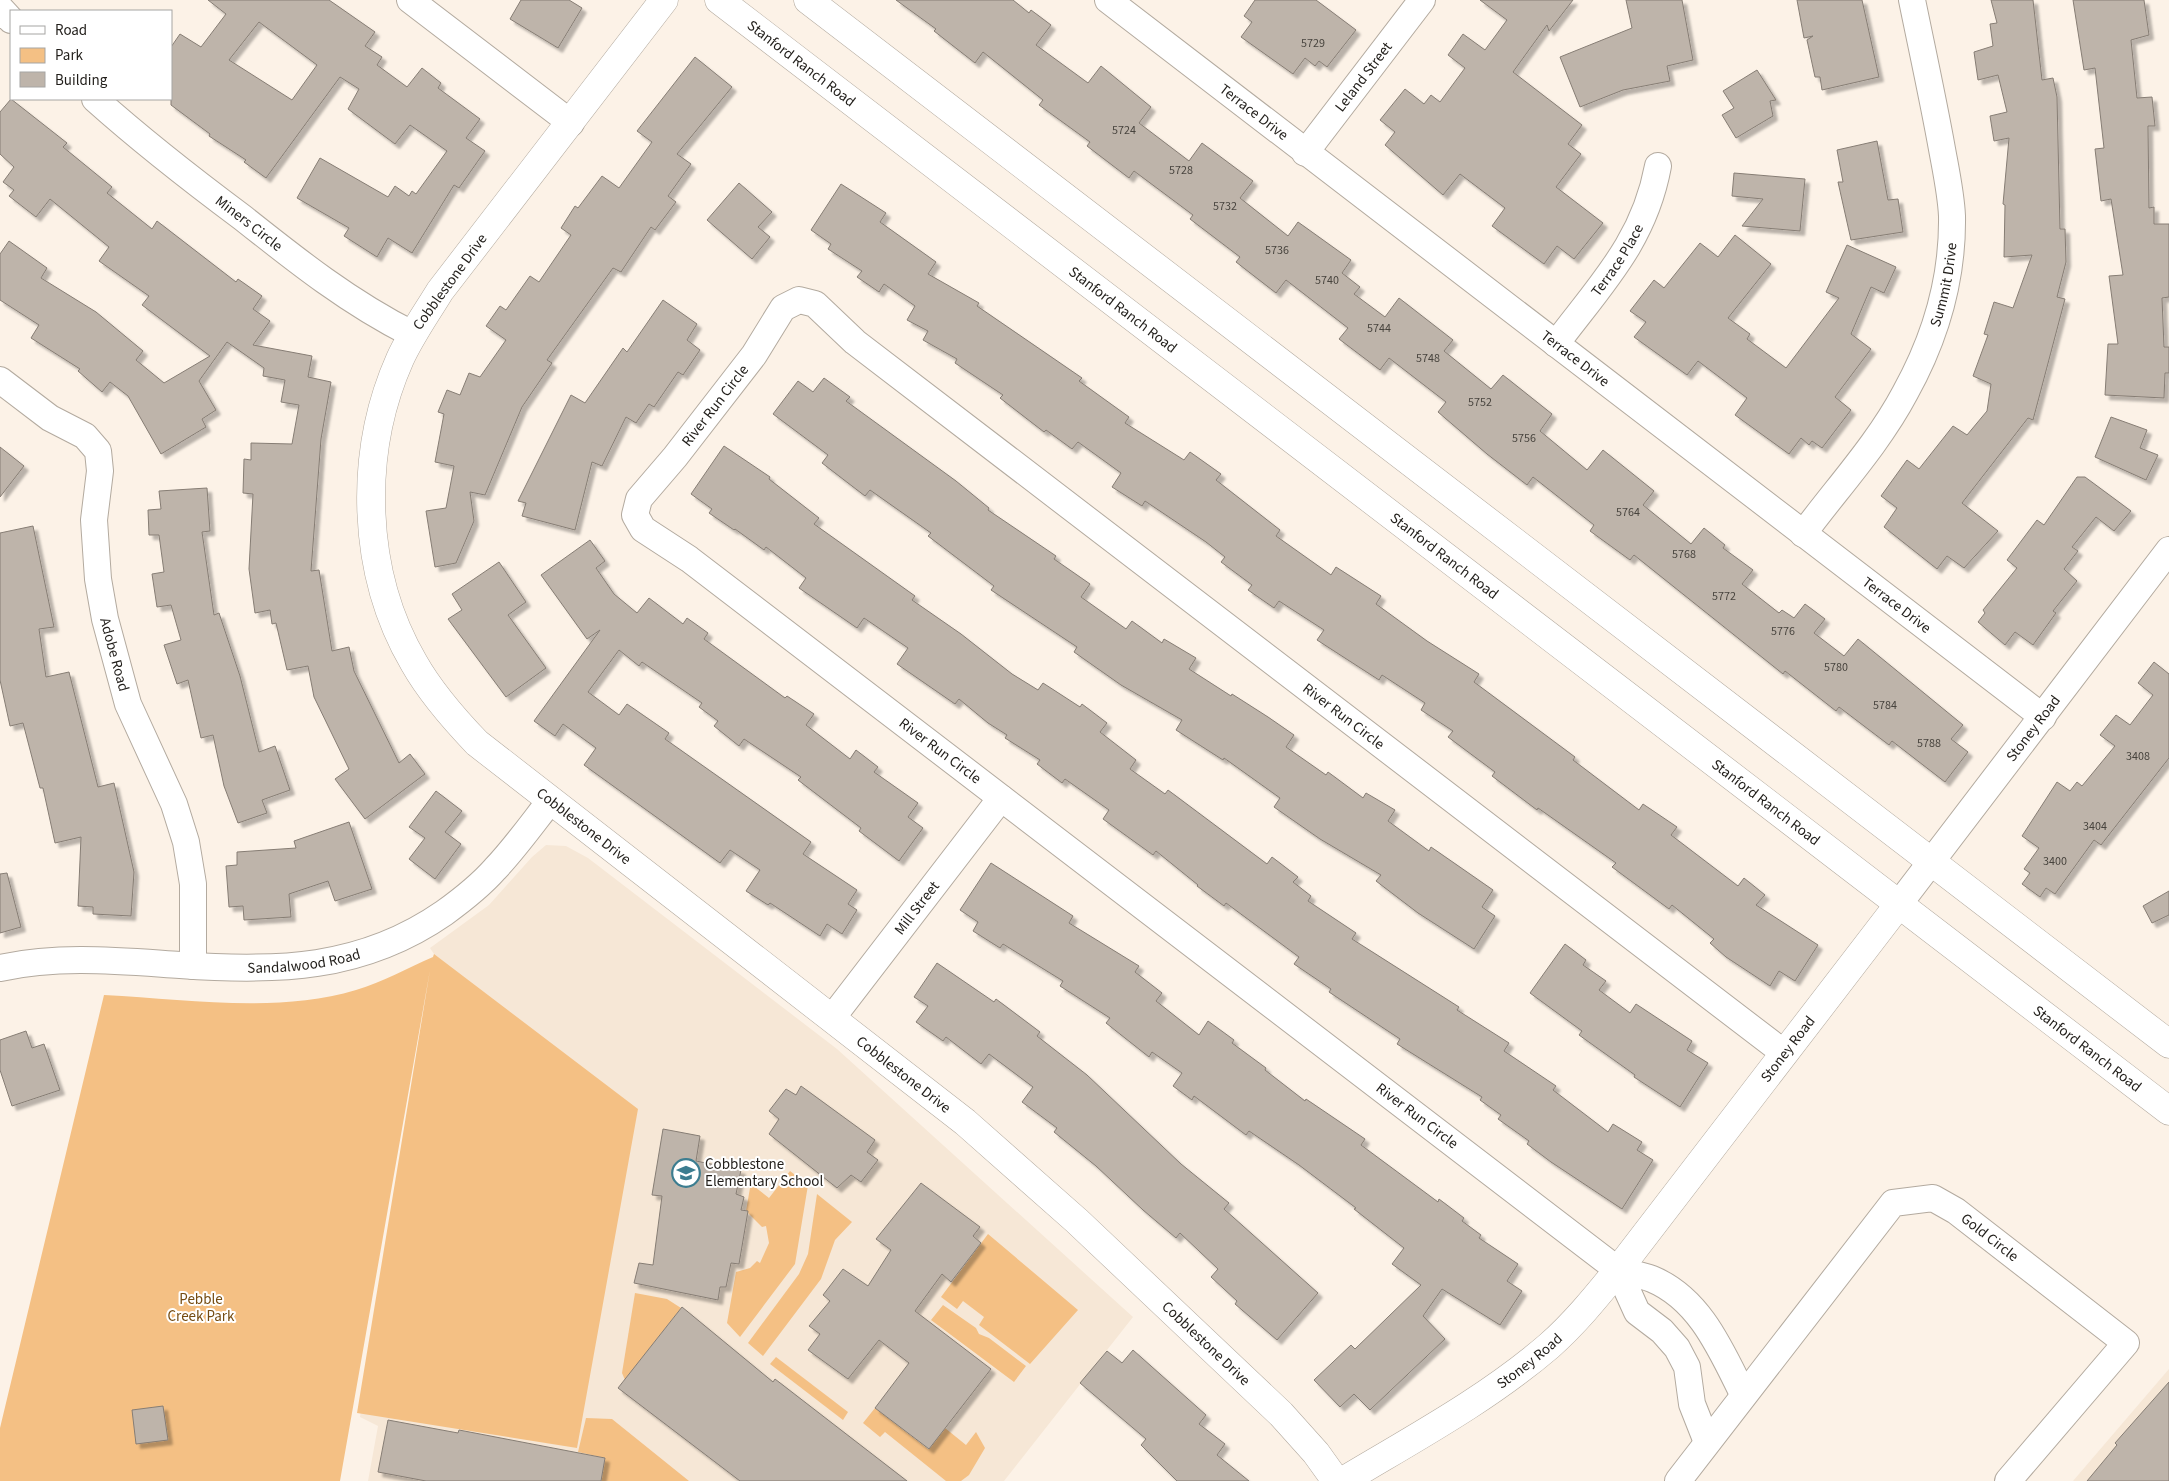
<svg xmlns="http://www.w3.org/2000/svg" width="2169" height="1481" font-family="'Source Sans 3',sans-serif">
	<defs>
		<filter id="shadow"><feDropShadow dx="4.5" dy="4.5" stdDeviation="1" flood-color="#0004"/></filter>
	</defs>
	<rect width="100%" height="100%" fill="#fcf2e7"/>
	<g fill="#f6e7d6">
		<polygon points="546,845 566,846 588,858 837,1049 1133,1317 1004,1481 368,1481 378,1426 360,1417 434,954 430,948 489,905 532,857"/>
		<polygon points="2169,1369 2169,1481 2073,1481"/>
	</g>
	<g fill="#f4c084">
		<path d="M434,954L638,1109L577,1448L357,1413L430,970L340,1481H0V1428L104,995C187,999 275,1014 356,990C383,982 407,968 433,957Z"/>
		<polygon points="790,1171 808,1185 795,1264 740,1337 727,1323 736,1272 750,1268 757,1261 760,1263 769,1243 766,1226 762,1227 746,1211 750,1188 746,1186 746,1180 769,1198"/>
		<polygon points="817,1194 852,1222 835,1240 821,1279 763,1356 748,1343 799,1274 808,1254"/>
		<polygon points="988,1234 1078,1310 1030,1364 979,1325 984,1317 963,1301 957,1309 941,1297"/>
		<polygon points="635,1293 667,1299 681,1308 625,1380 622,1373"/>
		<polygon points="943,1305 976,1328 979,1334 989,1338 1026,1366 1014,1382 931,1320"/>
		<polygon points="776,1357 848,1412 843,1420 770,1364"/>
		<polygon points="875,1408 928,1449 945,1428 966,1445 976,1432 985,1448 969,1475 961,1481 946,1481 885,1432 880,1437 863,1423"/>
		<polygon points="586,1418 612,1419 689,1481 601,1481 605,1458 578,1452"/>
	</g>
	<g fill="#beb4aa" stroke="#867d74" fill-rule="evenodd" filter="url(#shadow)">
		<path d="M208,0H329L375,32L365,46L382,57L377,65L407,87L422,68L441,83L438,88L480,119L466,138L485,151L459,188L454,185L412,253L388,238L377,257L344,236L349,228L297,198L320,158L388,197L395,186L409,196L412,191L416,194L447,151L410,125L395,144L348,109L359,89L340,77L266,178L244,162L246,160L209,136L210,134L171,105V47L180,34L201,47L226,14ZM259,22L317,65L292,100L229,60Z"/>
		<polygon points="521,0 569,0 582,8 558,48 510,19"/>
		<polygon points="896,0 1013,0 1029,13 1031,10 1051,25 1036,45 1088,83 1101,66 1151,107 1139,123 1189,161 1202,143 1253,181 1240,198 1288,236 1298,222 1351,260 1342,273 1360,287 1354,294 1385,317 1399,298 1453,340 1444,351 1491,389 1503,375 1552,414 1540,431 1587,470 1603,450 1654,491 1643,505 1691,544 1704,528 1725,545 1723,548 1753,570 1742,584 1779,613 1782,610 1794,618 1805,604 1825,619 1814,633 1844,656 1858,639 1963,725 1951,739 1968,752 1945,782 1892,741 1889,745 1839,707 1836,711 1785,671 1783,674 1634,555 1630,560 1590,531 1594,525 1533,477 1527,485 1487,454 1438,412 1446,402 1389,358 1380,370 1339,339 1348,328 1286,280 1276,293 1236,262 1240,257 1190,219 1193,215 1134,171 1129,178 1087,146 1090,142 1039,105 1043,100 983,52 975,63 934,31 936,29"/>
		<polygon points="1255,0 1316,0 1356,30 1327,67 1319,61 1315,66 1305,58 1293,74 1241,37 1252,22 1244,16"/>
		<polygon points="1480,0 1573,0 1549,31 1547,25 1513,72 1582,125 1568,144 1581,154 1556,187 1603,223 1574,259 1557,246 1544,264 1492,226 1505,208 1460,174 1443,195 1385,145 1395,132 1380,120 1405,89 1424,104 1431,95 1440,102 1465,68 1448,55 1463,34 1485,50 1507,20"/>
		<polygon points="1626,0 1682,0 1693,60 1667,66 1670,81 1623,90 1580,107 1560,57 1632,28"/>
		<polygon points="1797,0 1862,0 1879,77 1822,90 1820,77 1815,77 1807,40 1813,36 1804,38"/>
		<polygon points="1991,0 2033,0 2042,80 2053,78 2057,97 2060,229 2065,229 2066,262 2057,297 2065,299 2033,420 2028,418 1962,503 1998,531 1964,568 1947,556 1937,569 1884,527 1897,508 1881,496 1907,460 1919,469 1953,426 1967,435 1987,411 1991,384 1973,376 1988,335 1984,334 1994,302 2013,308 2032,255 2004,257 2005,205 2003,204 2009,138 1994,141 1990,116 2007,112 1998,75 1978,80 1974,52 1993,46 1990,24 1997,23"/>
		<polygon points="2073,0 2144,0 2149,35 2131,40 2137,98 2152,97 2155,126 2148,126 2149,208 2154,207 2154,224 2169,224 2169,297 2162,298 2164,347 2169,347 2169,373 2165,373 2164,398 2105,395 2108,344 2118,344 2109,276 2123,275 2111,199 2101,201 2095,149 2104,148 2095,68 2084,70"/>
		<polygon points="695,57 732,87 677,154 691,164 668,196 676,202 655,230 651,227 621,272 613,268 547,360 552,363 522,407 485,495 470,492 474,521 456,563 435,567 426,511 446,508 454,466 435,462 444,414 438,412 447,390 460,395 469,373 480,377 506,340 486,326 500,306 506,310 530,276 539,282 571,235 561,228 575,206 578,208 602,176 619,188 652,142 637,131"/>
		<polygon points="1757,70 1776,100 1770,101 1773,116 1736,138 1722,115 1734,108 1723,91"/>
		<polygon points="11,99 67,143 63,147 112,187 107,193 152,229 157,221 236,282 238,279 262,296 253,309 270,321 253,345 312,356 308,377 331,382 321,439 311,571 319,570 332,651 349,647 354,671 399,763 410,754 425,774 365,819 335,779 349,769 314,697 308,666 287,670 276,623 272,624 270,610 255,613 249,569 253,494 243,493 244,459 251,460 251,443 292,444 299,405 281,402 285,380 263,376 264,368 227,342 199,381 216,410 202,419 206,427 161,454 128,396 110,382 102,392 78,371 80,369 31,338 39,325 0,300 0,254 9,241 47,268 41,278 96,312 143,351 136,360 164,383 210,356 142,305 149,296 99,261 109,247 50,199 36,217 9,196 14,190 3,182 14,167 0,154 0,112"/>
		<polygon points="1877,141 1888,200 1898,199 1903,232 1851,240 1838,182 1843,182 1837,150"/>
		<polygon points="1734,173 1805,179 1800,231 1742,226 1763,199 1732,196"/>
		<polygon points="739,183 772,212 758,227 770,237 752,259 707,220"/>
		<polygon points="841,184 886,213 880,222 936,262 928,274 979,303 977,306 1082,378 1079,381 1129,417 1125,423 1184,460 1190,452 1221,474 1216,480 1280,530 1276,536 1331,575 1336,567 1381,596 1376,604 1427,641 1479,674 1474,682 1575,757 1573,760 1639,810 1643,804 1677,827 1671,835 1738,886 1744,878 1765,895 1756,905 1818,945 1795,981 1779,971 1770,986 1726,957 1710,943 1714,939 1672,905 1669,909 1612,867 1616,863 1538,808 1537,810 1492,776 1495,772 1448,737 1453,731 1421,710 1425,703 1382,675 1379,680 1317,640 1324,630 1279,601 1274,608 1248,590 1252,585 1221,562 1225,557 1206,542 1145,501 1142,506 1112,487 1121,473 1078,442 1072,449 1046,430 1044,432 1000,398 1003,395 955,363 957,359 923,340 928,331 907,320 915,306 884,284 879,292 857,277 862,271 828,249 831,244 811,230"/>
		<polygon points="1735,235 1771,264 1728,318 1750,334 1747,339 1786,368 1839,298 1826,292 1847,245 1896,267 1884,293 1871,287 1851,334 1871,349 1835,397 1851,410 1822,448 1812,441 1809,445 1801,438 1789,454 1735,415 1747,398 1698,361 1687,375 1634,337 1646,322 1630,311 1654,280 1664,288 1700,243 1718,257"/>
		<polygon points="663,300 697,324 687,340 700,350 683,375 678,372 654,407 649,404 636,423 626,417 602,466 592,462 575,530 522,516 526,503 518,501 571,395 585,403 623,348 627,352"/>
		<polygon points="824,378 850,397 846,401 956,481 989,508 988,510 1056,556 1054,559 1090,584 1081,597 1126,629 1132,621 1162,643 1164,639 1196,658 1189,669 1231,696 1232,694 1268,717 1294,735 1286,747 1326,775 1328,772 1363,798 1366,793 1395,810 1388,821 1429,851 1431,847 1493,890 1482,907 1495,916 1474,949 1418,913 1376,881 1381,875 1320,839 1274,807 1280,798 1224,758 1223,760 1176,730 1182,720 1121,685 1074,652 1077,647 991,590 994,586 928,536 931,533 870,490 865,496 822,463 828,455 773,414 798,381 813,392"/>
		<polygon points="2111,417 2147,430 2140,448 2158,455 2146,480 2095,457"/>
		<polygon points="724,446 770,477 769,479 819,518 814,524 915,596 912,600 961,634 1012,674 1038,690 1043,683 1080,707 1082,704 1107,723 1100,732 1136,760 1130,769 1165,794 1168,790 1267,864 1272,857 1298,877 1293,882 1311,896 1308,901 1356,933 1352,939 1459,1007 1457,1010 1509,1043 1504,1051 1556,1086 1553,1090 1608,1132 1613,1124 1642,1142 1637,1150 1653,1160 1622,1209 1551,1162 1527,1144 1529,1141 1498,1119 1501,1115 1480,1100 1482,1097 1397,1044 1400,1039 1329,992 1331,989 1294,964 1299,957 1226,903 1224,906 1197,886 1198,885 1156,851 1153,855 1103,819 1109,810 1065,779 1062,783 1037,764 1040,760 1005,738 1007,735 988,723 959,699 955,704 897,664 908,648 864,618 857,628 799,588 806,578 766,547 764,550 735,529 734,530 709,513 712,509 691,494"/>
		<polygon points="0,447 24,466 0,497"/>
		<polygon points="2077,477 2085,477 2131,511 2114,531 2096,517 2072,547 2078,551 2064,569 2077,581 2053,611 2056,613 2033,645 2015,632 2005,645 1978,622 1985,613 1983,610 2017,568 2007,560 2037,520 2044,525"/>
		<polygon points="207,488 210,531 202,532 214,615 219,613 240,676 259,752 275,746 290,790 262,800 267,813 238,823 224,786 213,735 201,738 188,680 177,684 164,645 181,640 171,605 157,607 152,574 164,572 159,535 149,535 148,510 161,509 159,491"/>
		<polygon points="33,526 54,627 39,629 46,677 69,672 98,787 114,783 134,872 131,916 93,914 93,907 78,906 81,837 55,843 43,788 40,788 23,723 10,726 0,680 0,533"/>
		<polygon points="590,540 605,561 596,568 614,594 637,613 649,598 683,624 687,618 708,633 704,639 785,698 787,696 814,714 806,725 850,759 856,750 878,767 874,772 918,803 908,817 923,828 899,861 859,831 861,828 798,780 801,777 744,739 739,746 714,726 718,721 699,707 702,703 642,662 639,666 619,650 588,692 619,715 627,704 669,733 665,739 811,842 803,854 857,890 848,904 857,910 842,934 827,924 820,936 770,903 768,905 746,891 760,870 730,850 720,863 584,765 596,748 563,724 555,736 534,721 600,630 587,639 541,575"/>
		<polygon points="499,562 526,602 508,615 546,668 506,697 448,619 462,610 452,594"/>
		<polygon points="2154,662 2169,674 2169,758 2101,845 2094,840 2055,894 2046,888 2040,897 2022,884 2030,873 2024,869 2039,848 2022,836 2057,782 2070,791 2077,782 2082,786 2115,746 2100,735 2116,715 2130,725 2153,695 2138,683"/>
		<polygon points="436,791 462,811 445,832 461,844 435,879 409,859 425,838 409,827"/>
		<polygon points="349,822 372,889 335,901 328,881 289,894 291,917 244,920 243,906 229,907 226,866 237,865 237,852 296,848 294,841"/>
		<polygon points="991,863 1073,916 1069,923 1139,966 1135,972 1162,993 1156,1001 1199,1035 1208,1021 1234,1040 1232,1043 1266,1068 1265,1070 1305,1101 1306,1099 1365,1139 1361,1145 1438,1202 1439,1199 1464,1218 1462,1221 1481,1235 1479,1238 1518,1264 1507,1281 1522,1291 1500,1325 1442,1289 1423,1316 1445,1339 1370,1410 1354,1394 1340,1407 1314,1380 1351,1345 1355,1349 1421,1285 1392,1264 1404,1248 1354,1209 1356,1208 1299,1165 1249,1131 1246,1135 1194,1096 1192,1100 1173,1086 1182,1073 1152,1052 1149,1057 1106,1023 1110,1018 1060,986 1063,981 1003,944 1000,948 973,931 978,922 960,910"/>
		<polygon points="7,873 21,927 0,933 0,874"/>
		<polygon points="2169,891 2169,915 2152,923 2143,906"/>
		<polygon points="1565,944 1586,960 1583,965 1606,981 1599,990 1630,1013 1636,1004 1692,1041 1687,1050 1708,1063 1680,1107 1634,1077 1635,1075 1579,1035 1582,1031 1530,993"/>
		<polygon points="937,963 994,1002 996,999 1040,1032 1037,1036 1087,1075 1181,1164 1229,1203 1224,1209 1318,1293 1277,1340 1235,1304 1237,1301 1211,1277 1218,1269 1180,1233 1176,1238 1143,1210 1096,1166 1054,1132 1057,1128 1022,1102 1033,1087 989,1054 981,1064 946,1037 943,1041 916,1022 928,1006 914,997"/>
		<polygon points="26,1031 32,1048 44,1044 60,1090 12,1106 0,1070 0,1040"/>
		<polygon points="801,1086 875,1140 867,1152 878,1160 861,1182 851,1175 837,1188 769,1134 779,1119 769,1111 786,1089 796,1095"/>
		<polygon points="663,1129 700,1136 696,1161 741,1170 736,1194 744,1197 741,1210 748,1211 739,1264 731,1263 726,1287 720,1287 718,1300 634,1283 639,1263 653,1265 662,1196 652,1195"/>
		<polygon points="921,1183 980,1227 973,1236 981,1243 951,1282 942,1274 915,1311 991,1369 929,1449 875,1408 909,1363 879,1340 848,1379 808,1350 820,1334 809,1326 830,1301 823,1295 843,1269 868,1286 891,1250 876,1239"/>
		<polygon points="682,1307 773,1382 775,1379 907,1481 740,1481 618,1388"/>
		<polygon points="1133,1350 1206,1415 1199,1424 1225,1444 1217,1455 1249,1481 1177,1481 1141,1445 1146,1439 1080,1383 1107,1351 1122,1363"/>
		<polygon points="2169,1382 2169,1481 2087,1481 2117,1445 2115,1443"/>
		<polygon points="163,1406 168,1440 136,1444 132,1410"/>
		<polygon points="388,1420 458,1433 459,1430 605,1458 601,1481 426,1481 378,1472"/>
	</g>
	<g fill="none" stroke-linecap="round" stroke-linejoin="round">
		<defs>
			<g id="street">
				<polyline points="410,0 571,123"/>
				<path id="s1" d="M1108,0L2043,717"/>
				<polyline points="0,8 11,20"/>
				<path id="s2" d="M95,99C142,141 192,180 243,218C297,261 350,303 412,334"/>
				<path id="s3" d="M1305,153L1422,0"/>
				<path id="s4" d="M1556,344C1600,285 1644,242 1658,166"/>
				<path id="s5" d="M0,380L50,418L85,436L98,451L100,471L94,520L98,579L105,619L128,704L174,804L186,842L193,884V966"/>
				<path id="s6" d="M1803,534C1837,488 1878,444 1905,393C1935,339 1953,279 1952,216C1951,194 1946,171 1942,149C1933,99 1922,49 1912,0"/>
				<path id="s7" d="M1899,904L2169,550"/>
				<path id="s8" d="M0,968C60,955 119,961 180,965C276,972 362,970 444,913C462,900 480,886 495,869C515,848 532,824 550,801"/>
				<path id="s9" d="M832,1018L1001,798"/>
				<path id="s10" d="M1618,1270L689,559L643,529L635,515L639,499L675,457L754,355L783,308L799,300L815,304L855,342L1784,1053"/>
				<path d="M1707,1442L1692,1404L1687,1367L1677,1348L1662,1331L1637,1312L1618,1270C1629,1273 1641,1275 1652,1279C1700,1299 1721,1350 1743,1394"/>
				<path id="s11" d="M1678,1481L1893,1203L1933,1198L1956,1211L2126,1343L2008,1481"/>
			</g>
			<g id="secondary">
				<path id="s12" d="M664,0L440,291C426,314 411,335 400,359C358,453 361,573 414,663C431,693 453,718 477,743L965,1122L1077,1221L1281,1414L1316,1453L1336,1481"/>
				<path id="s13" d="M719,0L2169,1111"/>
				<polyline points="808,0 2169,1044"/>
				<path id="s14" d="M1343,1481C1413,1439 1486,1400 1549,1346C1575,1323 1596,1297 1618,1270L1899,904"/>
			</g>
		</defs>
		<use href="#street" stroke="#b3aa9f" stroke-width="28"/>
		<use href="#secondary" stroke="#b3aa9f" stroke-width="29"/>
		<use href="#street" stroke="#fff" stroke-width="26"/>
		<use href="#secondary" stroke="#fff" stroke-width="28"/>
	</g>
	<defs>
		<symbol id="school-ring" viewBox="-11 -11 22 22"><circle r="9.5" fill="#fff" stroke="#3c7d90" stroke-width="1.5"/><path d="M0-5L7-2L0 1L-7-2ZM-4 1L0 2.5L4 1V4Q0 6-4 4Z" fill="#3c7d90"/></symbol>
	</defs>
	<g fill-rule="evenodd">
		<use href="#school-ring" x="670" y="1157" width="32" height="32"/>
	</g>
	<g text-anchor="middle" dominant-baseline="central" stroke-width="4" stroke-linejoin="round" paint-order="stroke">
		<g font-size="12" fill="#48443e">
			<text x="1313" y="43">5729</text>
			<text x="1124" y="130">5724</text>
			<text x="1181" y="170">5728</text>
			<text x="1225" y="206">5732</text>
			<text x="1277" y="250">5736</text>
			<text x="1327" y="280">5740</text>
			<text x="1379" y="328">5744</text>
			<text x="1428" y="358">5748</text>
			<text x="1480" y="402">5752</text>
			<text x="1524" y="438">5756</text>
			<text x="1628" y="512">5764</text>
			<text x="1684" y="554">5768</text>
			<text x="1724" y="596">5772</text>
			<text x="1783" y="631">5776</text>
			<text x="1836" y="667">5780</text>
			<text x="1885" y="705">5784</text>
			<text x="1929" y="743">5788</text>
			<text x="2138" y="756">3408</text>
			<text x="2095" y="826">3404</text>
			<text x="2055" y="861">3400</text>
		</g>
		<g font-size="15" fill="#211e1a" stroke="#fff">
			<text stroke="none"><textPath href="#s13" startOffset="104">Stanford Ranch Road</textPath></text>
			<text stroke="none"><textPath href="#s3" startOffset="96">Leland Street</textPath></text>
			<text stroke="none"><textPath href="#s1" startOffset="184">Terrace Drive</textPath></text>
			<text stroke="none"><textPath href="#s2" startOffset="198">Miners Circle</textPath></text>
			<text stroke="none"><textPath href="#s4" startOffset="104">Terrace Place</textPath></text>
			<text transform="translate(450 282) rotate(-54)">Cobblestone Drive</text>
			<text stroke="none"><textPath href="#s6" startOffset="290">Summit Drive</textPath></text>
			<text stroke="none"><textPath href="#s13" startOffset="509">Stanford Ranch Road</textPath></text>
			<text stroke="none"><textPath href="#s1" startOffset="589">Terrace Drive</textPath></text>
			<text stroke="none"><textPath href="#s10" startOffset="1378">River Run Circle</textPath></text>
			<text stroke="none"><textPath href="#s13" startOffset="914">Stanford Ranch Road</textPath></text>
			<text stroke="none"><textPath href="#s1" startOffset="994">Terrace Drive</textPath></text>
			<text stroke="none"><textPath href="#s5" startOffset="328">Adobe Road</textPath></text>
			<text stroke="none"><textPath href="#s10" startOffset="2202">River Run Circle</textPath></text>
			<text stroke="none"><textPath href="#s7" startOffset="221">Stoney Road</textPath></text>
			<text transform="translate(940 751) rotate(37)">River Run Circle</text>
			<text stroke="none"><textPath href="#s13" startOffset="1319">Stanford Ranch Road</textPath></text>
			<text stroke="none"><textPath href="#s12" startOffset="999">Cobblestone Drive</textPath></text>
			<text stroke="none"><textPath href="#s9" startOffset="139">Mill Street</textPath></text>
			<text stroke="none"><textPath href="#s8" startOffset="305">Sandalwood Road</textPath></text>
			<text stroke="none"><textPath href="#s13" startOffset="1724">Stanford Ranch Road</textPath></text>
			<text stroke="none"><textPath href="#s14" startOffset="628">Stoney Road</textPath></text>
			<text stroke="none"><textPath href="#s12" startOffset="1404">Cobblestone Drive</textPath></text>
			<text transform="translate(1417 1116) rotate(37)">River Run Circle</text>
			<text stroke="none"><textPath href="#s11" startOffset="461">Gold Circle</textPath></text>
			<text stroke="none"><textPath href="#s12" startOffset="1809">Cobblestone Drive</textPath></text>
			<text stroke="none"><textPath href="#s14" startOffset="222">Stoney Road</textPath></text>
		</g>
		<g font-size="15" fill="#211e1a" stroke="#fff" text-anchor="start">
			<text x="705" y="1164">Cobblestone<tspan x="705" dy="17">Elementary School</tspan></text>
		</g>
		<g font-size="15" fill="#744b11" stroke="#fff">
			<text x="201" y="1299">Pebble<tspan x="201" dy="17">Creek Park</tspan></text>
		</g>
	</g>
	<rect x="10" y="10" width="162" height="90" fill="#ffffff" stroke="#a6a5a3"/>
	<rect x="20" y="26" width="25" height="8" fill="#ffffff" stroke="#a6a5a3"/>
	<text x="55" y="35" font-size="15" fill="#211e1a">Road</text>
	<rect x="20" y="48" width="25" height="15" fill="#f4c084" stroke="#a6a5a3"/>
	<text x="55" y="60" font-size="15" fill="#211e1a">Park</text>
	<rect x="20" y="72" width="25" height="15" fill="#beb4aa" stroke="#a6a5a3"/>
	<text x="55" y="85" font-size="15" fill="#211e1a">Building</text>
</svg>
